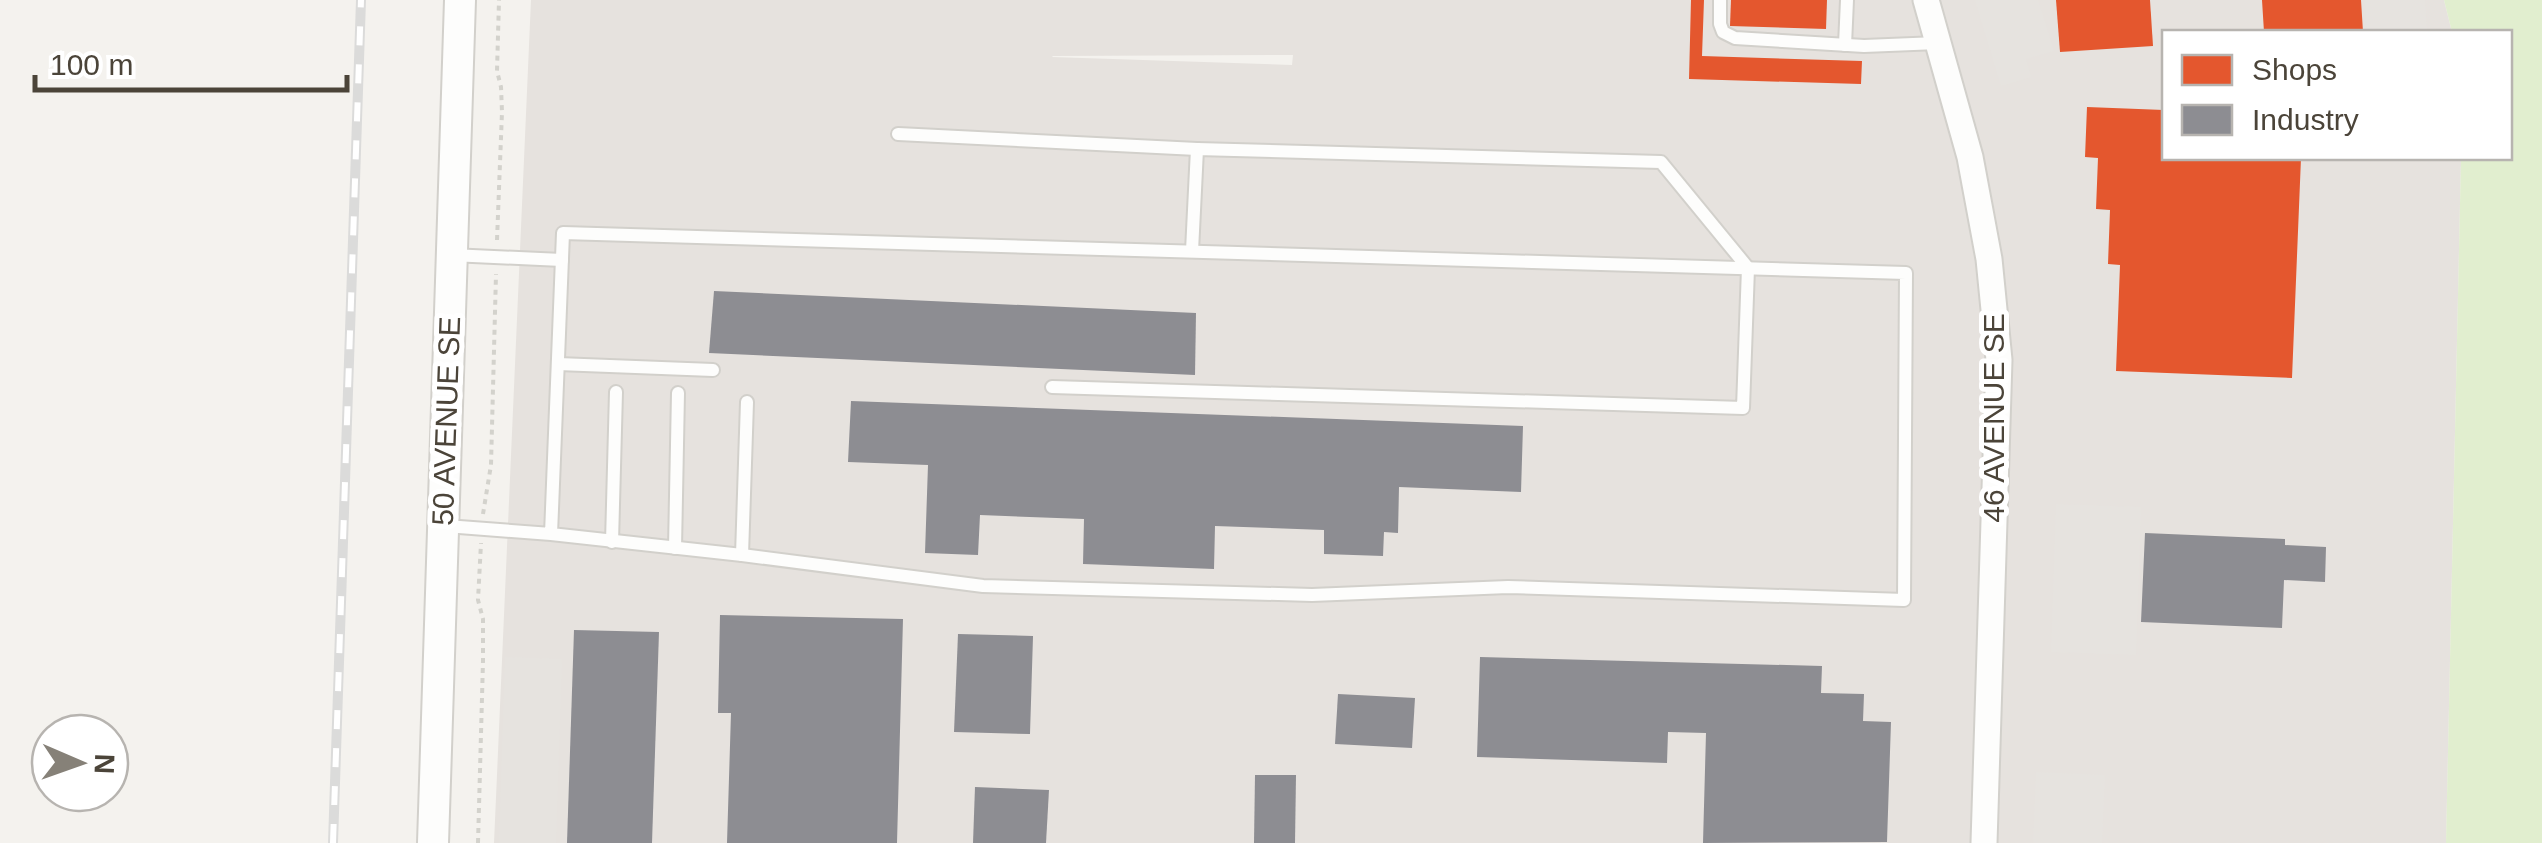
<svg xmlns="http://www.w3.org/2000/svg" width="2542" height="843" font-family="Helvetica,sans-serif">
	<rect width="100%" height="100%" fill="#f4f2ee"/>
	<path fill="#e6e2de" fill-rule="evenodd" d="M531,0H2444L2452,32H2164V158H2461L2446,843H494ZM1293,55L1292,65L1052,57L1053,56Z"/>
	<polygon fill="#e1eecf" points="2444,0 2542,0 2542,843 2446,843 2461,158 2510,158 2510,32 2452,32"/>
	<g fill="#e6e3df">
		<polygon points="1975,0 2038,0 2054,51 2026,59 2031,77 2001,86"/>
		<polygon points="2365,0 2425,0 2427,32 2367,32"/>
		<polygon points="2056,504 2141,507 2136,655 2051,652"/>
		<polygon points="505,657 562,659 556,843 499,843"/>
		<polygon points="2036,772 2105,775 2102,843 2033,843"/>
	</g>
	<g fill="#e4572e">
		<polygon points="1691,0 1704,0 1702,56 1862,61 1861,84 1689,79"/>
		<polygon points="1731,0 1827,0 1826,29 1730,26"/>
		<polygon points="2056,0 2150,0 2153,46 2060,52"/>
		<polygon points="2262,0 2361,0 2363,32 2264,32"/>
		<polygon points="2087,107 2164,110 2164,158 2301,158 2292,378 2116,371 2120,265 2108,264 2110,210 2096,209 2098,158 2085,157"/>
	</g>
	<g fill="#8d8d92">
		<polygon points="714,291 1196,313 1195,375 709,353"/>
		<polygon points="851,401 1523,426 1521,492 1399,487 1398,533 1384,532 1383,556 1324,554 1324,530 1215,526 1214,569 1083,564 1084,519 980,515 978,555 925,553 928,465 848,462"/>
		<polygon points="2145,533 2285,539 2285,545 2326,547 2325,582 2284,580 2282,628 2141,622"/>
		<polygon points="720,615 903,619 897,843 727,843 731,713 718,713"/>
		<polygon points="574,630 659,632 652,843 567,843"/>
		<polygon points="958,634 1033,636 1030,734 954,732"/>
		<polygon points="1480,657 1822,666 1821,693 1864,694 1863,721 1891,722 1887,842 1703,843 1706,733 1668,732 1667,763 1477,757"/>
		<polygon points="1338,694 1415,698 1412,748 1335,744"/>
		<polygon points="1255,775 1296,775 1295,843 1254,843"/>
		<polygon points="975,787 1049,790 1046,843 973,843"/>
	</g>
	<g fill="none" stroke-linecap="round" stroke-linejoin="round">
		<defs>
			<g id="service">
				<polyline points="1720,0 1720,24 1723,32 1735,38 1864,46 1938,43"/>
				<polyline points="1845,45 1847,0"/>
				<polyline points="898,134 1197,149"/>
				<polyline points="451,255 562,260"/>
				<polyline points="558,364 713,370"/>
				<polyline points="1052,387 1743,408 1748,268 1661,162 1197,149 1192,251"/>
				<polyline points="446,526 551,534 742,555 983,586 1312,595 1508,587 1904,600 1906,273 563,233 551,534"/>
				<polyline points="612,542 616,392"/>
				<polyline points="675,548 678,393"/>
				<polyline points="742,555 747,402"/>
			</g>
			<polyline id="minor" points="1926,0 1970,157 1989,259 1999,360 1984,843"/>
			<polyline id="tertiary" points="433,843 460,0"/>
		</defs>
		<use href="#service" stroke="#d2d0cb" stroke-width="16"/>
		<use href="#minor" stroke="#d2d0cb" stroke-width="29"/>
		<use href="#tertiary" stroke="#d2d0cb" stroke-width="34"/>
		<g stroke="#d3d2cc" stroke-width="4" stroke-dasharray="5 5" stroke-linecap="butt">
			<polyline points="497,240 502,112 501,87 497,71 499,0"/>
			<polyline points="483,514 491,465 496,274"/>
			<polyline points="478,843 483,661 483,619 478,600 481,543"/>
		</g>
		<use href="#service" stroke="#fdfdfc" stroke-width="12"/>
		<use href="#minor" stroke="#fdfdfc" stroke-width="25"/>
		<use href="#tertiary" stroke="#fdfdfc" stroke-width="30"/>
		<defs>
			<polyline id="rail" points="333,843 361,0"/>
		</defs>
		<use href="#rail" stroke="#dbdbda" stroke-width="10"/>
		<use href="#rail" stroke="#fff" stroke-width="6" stroke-dasharray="19" stroke-linecap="butt"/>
	</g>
	<g text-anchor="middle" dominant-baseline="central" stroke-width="10" stroke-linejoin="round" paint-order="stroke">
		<g font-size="30" fill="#4b4439" stroke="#fff">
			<text transform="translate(1993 418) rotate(-90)">46 AVENUE SE</text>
			<text transform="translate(446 421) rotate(-88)">50 AVENUE SE</text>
		</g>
	</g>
	<rect x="2162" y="30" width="350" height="130" fill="#ffffff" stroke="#b7b4b0" stroke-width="2.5"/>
	<rect x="2182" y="55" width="50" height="30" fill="#e4572e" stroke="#b7b4b0" stroke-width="2.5"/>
	<text x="2252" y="80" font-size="30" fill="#4b4439">Shops</text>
	<rect x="2182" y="105" width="50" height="30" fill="#8d8d92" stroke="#b7b4b0" stroke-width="2.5"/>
	<text x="2252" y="130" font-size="30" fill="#4b4439">Industry</text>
	<g transform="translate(80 763) rotate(92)"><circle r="48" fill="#ffffff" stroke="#b7b4b0" stroke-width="2.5"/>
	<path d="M0-8L18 38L0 25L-18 38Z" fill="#868178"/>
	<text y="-15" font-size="28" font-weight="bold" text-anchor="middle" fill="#4b4439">N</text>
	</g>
	<path d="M35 75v15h312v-15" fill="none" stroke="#4b4439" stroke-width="5"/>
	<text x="50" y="75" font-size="30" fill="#4b4439" stroke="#ffffff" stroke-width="8" paint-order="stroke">100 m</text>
</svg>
